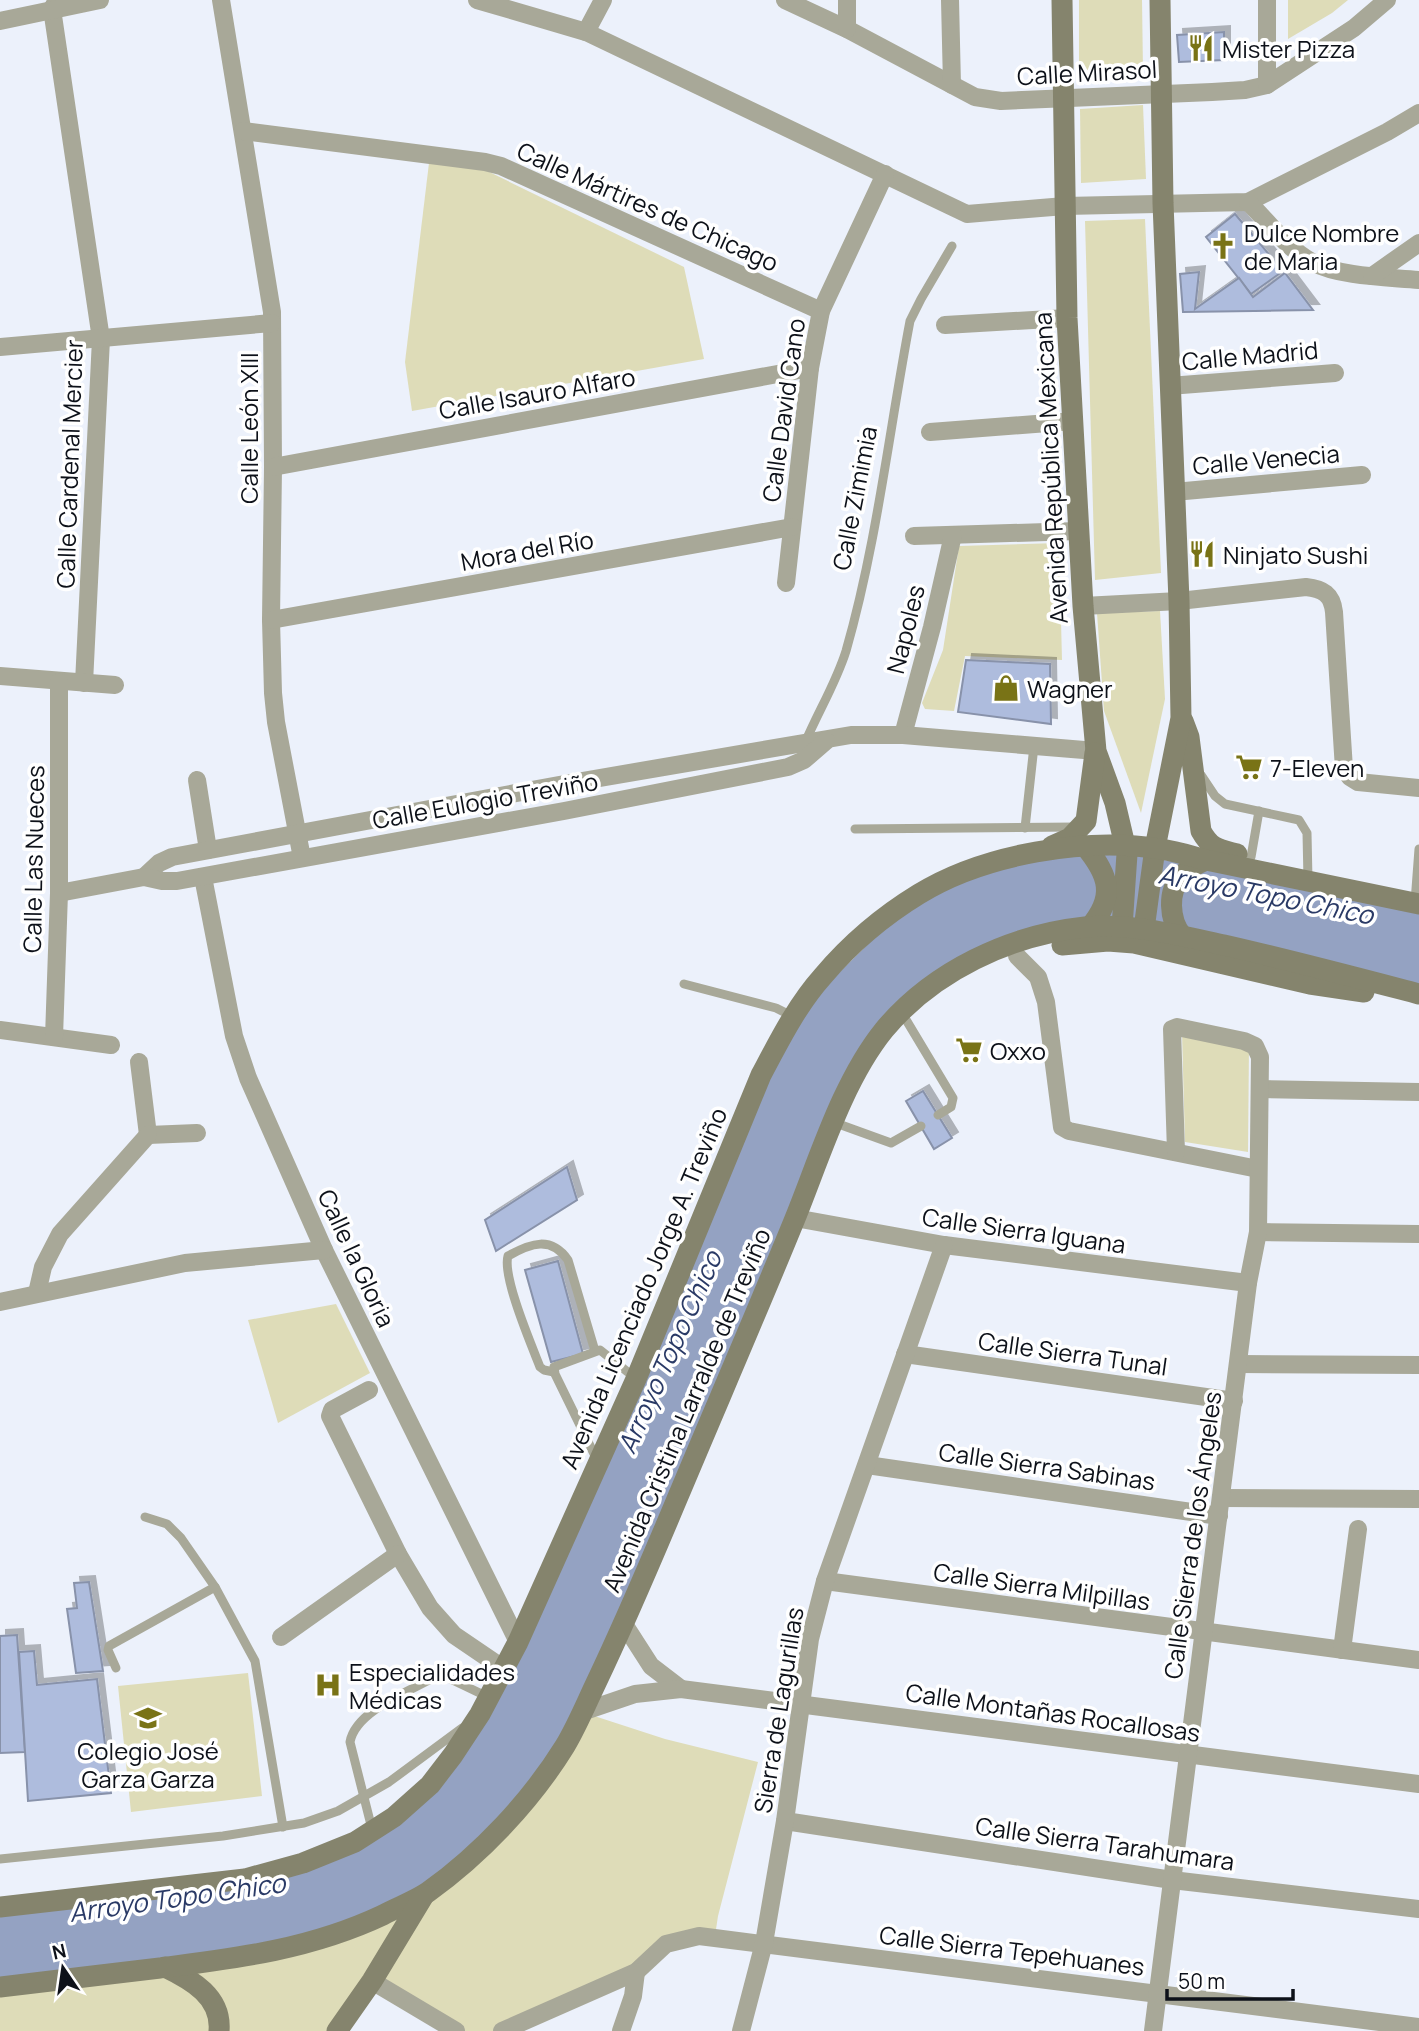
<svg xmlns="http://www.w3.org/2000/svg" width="1419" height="2031" font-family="Manrope,sans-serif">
	<defs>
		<filter id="shadow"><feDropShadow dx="6" dy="-6" stdDeviation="0" flood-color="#0004"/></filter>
	</defs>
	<rect width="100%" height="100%" fill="#ecf1fb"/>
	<g fill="#dedcb8">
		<polygon points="1079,0 1142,0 1143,71 1079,72"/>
		<polygon points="1288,0 1348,0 1332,13 1288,39"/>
		<polygon points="1143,105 1146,179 1081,183 1080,109"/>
		<polygon points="429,163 477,166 684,267 704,359 412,411 405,362"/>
		<polygon points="1145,219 1161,573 1095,580 1085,221"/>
		<polygon points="1059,543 1062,660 965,656 954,711 925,709 922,703 943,650 959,546"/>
		<polygon points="1160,611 1165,699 1141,813 1104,711 1097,613"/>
		<polygon points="1182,1033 1249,1046 1248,1152 1185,1142"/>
		<polygon points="336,1304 370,1373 278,1423 248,1320"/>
		<polygon points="248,1673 262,1796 131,1812 118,1686"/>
		<polygon points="582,1712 665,1739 758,1762 718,1916 715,1936 684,1938 636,1972 502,2031 456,2031 372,1981 337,2031 0,2031 0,1986 244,1958"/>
	</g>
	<polygon fill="#94a2c2" points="1085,846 1419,905 1419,994 1090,927 966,964 879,1037 567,1743 464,1863 352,1929 0,1986 0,1905 245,1879 394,1817 480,1714 794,1017 920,893"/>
	<g fill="#aebcdd" stroke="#8892aa" stroke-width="2" filter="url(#shadow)">
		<polygon points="1224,32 1224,60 1179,62 1177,35"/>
		<polygon points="1235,214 1283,271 1251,294 1206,237"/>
		<polygon points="1199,272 1195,309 1239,278 1253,297 1285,273 1313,310 1183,312 1180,274"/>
		<polygon points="966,660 1050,664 1051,724 958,712"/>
		<polygon points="923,1091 952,1138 934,1149 906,1101"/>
		<polygon points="567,1167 577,1200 496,1251 485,1220"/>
		<polygon points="558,1261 583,1354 551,1362 525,1270"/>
		<polygon points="89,1582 103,1671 76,1673 67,1609 77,1608 74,1583"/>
		<polygon points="17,1635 25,1752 0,1753 0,1636"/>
		<polygon points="34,1651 37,1685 97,1679 111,1793 28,1801 19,1652"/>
	</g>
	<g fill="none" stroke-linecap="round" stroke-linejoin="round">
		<g stroke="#a8a898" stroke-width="9">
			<path d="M805,743C818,712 836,683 846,651C877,543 889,431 910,321L921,299L952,246"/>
			<polyline points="1201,775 1215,796 1225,804 1299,820 1307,833 1308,880"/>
			<polyline points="1025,828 1034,746"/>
			<polyline points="855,829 1077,827"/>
			<polyline points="1251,857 1259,811"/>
			<polyline points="1415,902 1419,849"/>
			<polyline points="684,984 776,1008 792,1016"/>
			<polyline points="902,1013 953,1098 951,1107 938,1115"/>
			<polyline points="833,1122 891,1143 921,1126"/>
			<path d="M554,1372L544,1370L540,1367C531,1344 502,1276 508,1256C531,1243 551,1236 568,1260L595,1351"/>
			<polyline points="597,1460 555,1374 554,1367 600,1350 634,1377"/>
			<polyline points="145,1517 167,1524 181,1538 215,1587 255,1661 283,1827"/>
			<polyline points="116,1668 108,1650 109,1646 215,1587"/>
			<path d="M372,1829L350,1742C356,1709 414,1690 440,1674L488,1697"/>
			<polyline points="0,1859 223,1836 304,1823 338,1811 389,1782 462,1728"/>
		</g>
		<g stroke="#a8a898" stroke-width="18">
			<polyline points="57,0 52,9 101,339 84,683"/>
			<polyline points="221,0 272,312 273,467 271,620 273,693 276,722 302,858"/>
			<polyline points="477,0 586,32 967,214 1065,206 1248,202 1387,132 1419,113"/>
			<polyline points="785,0 847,29 975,97 1001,101 1212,92 1245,90 1267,85 1354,28 1387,0"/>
			<polyline points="847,0 847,29"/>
			<polyline points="950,0 952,85"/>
			<polyline points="1267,0 1267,85"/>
			<polyline points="0,21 100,0"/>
			<polyline points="586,32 603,0"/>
			<polyline points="243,131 485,162 501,166 821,311"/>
			<path d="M1248,202C1268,221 1287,249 1312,262C1340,277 1387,277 1419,280"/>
			<polyline points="1372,276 1419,243"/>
			<polyline points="945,325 1067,318"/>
			<polyline points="0,347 272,323"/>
			<polyline points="1169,386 1335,373"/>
			<polyline points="930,432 1074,421"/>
			<polyline points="273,467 810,368"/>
			<polyline points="1174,492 1362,475"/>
			<polyline points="914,536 1078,531"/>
			<polyline points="786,583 810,368 821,311 885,174"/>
			<path d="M1083,606L1179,601L1306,587C1323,589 1332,594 1334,612L1344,769L1350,777L1358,782L1419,788"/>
			<polyline points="271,620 792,527"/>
			<polyline points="0,676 115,685"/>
			<polyline points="903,735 932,627 953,535"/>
			<polyline points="197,780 208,850"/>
			<polyline points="144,877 159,863 172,857 559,785 851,735 903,735 1096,751"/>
			<polyline points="203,877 234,1036 248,1078 324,1250 518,1642"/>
			<polyline points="59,893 144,877 162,881 177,881 564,811 788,767 804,760 826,741"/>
			<polyline points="1017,956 1038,977 1046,1002 1062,1127 1069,1131 1258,1169"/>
			<polyline points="0,1030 111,1045"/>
			<polyline points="54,1037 59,893 59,682"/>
			<polyline points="139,1062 148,1135"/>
			<polyline points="1260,1089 1419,1092"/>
			<polyline points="148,1135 197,1133"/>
			<polyline points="795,1218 944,1245 1248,1283"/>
			<polyline points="1258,1232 1419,1234"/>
			<polyline points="37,1293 43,1267 60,1234 148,1135"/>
			<polyline points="0,1302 185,1263 324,1250"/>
			<polyline points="905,1354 1234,1401"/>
			<polyline points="1239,1364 1419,1365"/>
			<polyline points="369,1390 332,1410 330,1416 398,1554 430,1608 454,1635 504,1669"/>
			<polyline points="867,1465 1219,1516"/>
			<polyline points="1221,1498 1419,1499"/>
			<polyline points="825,1581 1419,1660"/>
			<polyline points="624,1624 651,1666 681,1689"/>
			<polyline points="281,1637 398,1554"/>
			<polyline points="1342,1650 1358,1529"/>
			<polyline points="582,1712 635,1694 681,1689 1419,1784"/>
			<polyline points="785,1821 1172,1880 1419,1909"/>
			<polyline points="372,1981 456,2031"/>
			<polyline points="502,2031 636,1972 666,1944 699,1936 1419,2027"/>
			<polyline points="621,2031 633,1996 636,1972"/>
			<polyline points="741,2031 764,1943 785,1821 810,1639 825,1581 944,1245"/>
			<polyline points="1153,2031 1248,1283 1258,1232 1260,1057 1255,1046 1244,1041 1177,1027 1172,1029 1176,1152"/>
		</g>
		<g stroke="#85846d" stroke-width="21">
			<polyline points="1062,0 1067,318 1083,606 1096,751 1115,803 1127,854 1122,927"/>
			<path d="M1183,721L1189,737L1201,831C1211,849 1218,849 1237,854"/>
			<polyline points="1052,846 1070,838 1086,821 1095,753"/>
			<path d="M1085,846C1109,875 1116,896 1090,927"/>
			<polyline points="1144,929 1155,848 1181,718 1179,601 1163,203 1160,0"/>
			<path d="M1182,936C1169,920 1167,891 1182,876C1188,868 1197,864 1206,860"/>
			<polyline points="1062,945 1108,941 1134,943 1310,984 1364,992"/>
			<path d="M0,1907L245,1879L303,1863L355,1842L394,1817L430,1785L453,1755L480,1714L518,1642L636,1379L761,1075C779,1041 797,1005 823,976C850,944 883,916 919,894C984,854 1086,837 1160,849C1176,851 1191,856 1206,860C1277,875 1348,889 1419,904"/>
			<path d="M165,1967C192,1980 222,1997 219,2031"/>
			<path d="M0,1987C53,1981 107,1974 160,1968C239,1958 311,1949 383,1915C398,1907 415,1901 428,1892C481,1854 531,1801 565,1746C577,1726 586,1704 596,1683C625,1622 651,1561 677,1499C716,1406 756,1314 794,1221C819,1160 842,1082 884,1030C933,971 1010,935 1085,927C1132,923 1178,935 1224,945C1290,960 1354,977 1419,994"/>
			<polyline points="337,2031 372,1981 424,1895"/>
		</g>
	</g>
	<defs>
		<symbol id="restaurant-bare" viewBox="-9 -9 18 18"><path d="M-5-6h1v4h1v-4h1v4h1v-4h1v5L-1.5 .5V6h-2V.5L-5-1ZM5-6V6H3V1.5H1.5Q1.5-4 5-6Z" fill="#797316" stroke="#fff" stroke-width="2.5" paint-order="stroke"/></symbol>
		<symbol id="church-bare" viewBox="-9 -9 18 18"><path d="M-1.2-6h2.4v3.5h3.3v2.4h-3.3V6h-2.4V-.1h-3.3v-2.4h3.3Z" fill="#797316" stroke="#fff" stroke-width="2.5" paint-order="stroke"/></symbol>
		<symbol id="shop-bare" viewBox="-9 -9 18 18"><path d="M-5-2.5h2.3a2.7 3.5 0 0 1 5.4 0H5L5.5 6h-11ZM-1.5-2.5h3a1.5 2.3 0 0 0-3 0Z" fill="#797316" stroke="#fff" stroke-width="2.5" paint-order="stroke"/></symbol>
		<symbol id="supermarket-bare" viewBox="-9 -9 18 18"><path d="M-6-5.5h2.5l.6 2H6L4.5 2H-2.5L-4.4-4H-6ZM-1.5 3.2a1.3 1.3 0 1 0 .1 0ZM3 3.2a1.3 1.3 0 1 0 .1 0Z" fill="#797316" stroke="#fff" stroke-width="2.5" paint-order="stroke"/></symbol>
		<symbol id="hospital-bare" viewBox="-9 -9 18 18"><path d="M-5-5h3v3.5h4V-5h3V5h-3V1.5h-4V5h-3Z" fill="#797316" stroke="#fff" stroke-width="2.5" paint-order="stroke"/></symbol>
		<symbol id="school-bare" viewBox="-9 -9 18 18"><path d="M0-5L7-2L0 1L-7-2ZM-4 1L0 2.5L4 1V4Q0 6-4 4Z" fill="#797316" stroke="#fff" stroke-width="2.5" paint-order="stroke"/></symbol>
	</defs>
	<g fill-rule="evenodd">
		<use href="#restaurant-bare" x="1182" y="29" width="38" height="38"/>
		<use href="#church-bare" x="1204" y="227" width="38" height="38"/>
		<use href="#restaurant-bare" x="1183" y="535" width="38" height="38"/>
		<use href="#shop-bare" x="987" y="669" width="38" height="38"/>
		<use href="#supermarket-bare" x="1230" y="748" width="38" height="38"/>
		<use href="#supermarket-bare" x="950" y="1031" width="38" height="38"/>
		<use href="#hospital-bare" x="309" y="1666" width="38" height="38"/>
		<use href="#school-bare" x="129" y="1699" width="38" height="38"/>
	</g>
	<g text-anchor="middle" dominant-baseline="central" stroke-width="7" stroke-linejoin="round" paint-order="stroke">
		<g font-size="24" fill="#0d1119" stroke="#fff" text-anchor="start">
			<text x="1222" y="48">Mister Pizza</text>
			<text x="1244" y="232">Dulce Nombre<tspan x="1244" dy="28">de Maria</tspan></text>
			<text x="1223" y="554">Ninjato Sushi</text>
			<text x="1027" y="688">Wagner</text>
			<text x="1270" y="767">7-Eleven</text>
			<text x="990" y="1050">Oxxo</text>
			<text x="349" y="1671">Especialidades<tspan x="349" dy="28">Médicas</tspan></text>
			<text x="148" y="1750" text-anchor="middle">Colegio José<tspan x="148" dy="28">Garza Garza</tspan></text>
		</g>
		<g font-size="24" fill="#0d1119" stroke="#fff">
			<text transform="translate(1087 72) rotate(-3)">Calle Mirasol</text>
			<text transform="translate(648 206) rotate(24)">Calle Mártires de Chicago</text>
			<text transform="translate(1250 355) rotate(-5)">Calle Madrid</text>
			<text transform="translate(537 393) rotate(-10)">Calle Isauro Alfaro</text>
			<text transform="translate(783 410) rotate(-82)">Calle David Cano</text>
			<text transform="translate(248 428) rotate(-90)">Calle León XIII</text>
			<text transform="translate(1266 459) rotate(-5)">Calle Venecia</text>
			<text transform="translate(69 464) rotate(-88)">Calle Cardenal Mercier</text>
			<text transform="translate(1050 468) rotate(-93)">Avenida República Mexicana</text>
			<text transform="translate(854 498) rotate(-79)">Calle Zimimia</text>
			<text transform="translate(527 550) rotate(-10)">Mora del Río</text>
			<text transform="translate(905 629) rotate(-76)">Napoles</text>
			<text transform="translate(485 800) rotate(-10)">Calle Eulogio Treviño</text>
			<text transform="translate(33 859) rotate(-89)">Calle Las Nueces</text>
			<text transform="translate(1024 1230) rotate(8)">Calle Sierra Iguana</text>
			<text transform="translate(357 1258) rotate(65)">Calle la Gloria</text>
			<text transform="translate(643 1288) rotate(-67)">Avenida Licenciado Jorge A. Treviño</text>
			<text transform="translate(1073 1353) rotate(8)">Calle Sierra Tunal</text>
			<text transform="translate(686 1410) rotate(-67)">Avenida Cristina Larralde de Treviño</text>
			<text transform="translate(1047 1466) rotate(8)">Calle Sierra Sabinas</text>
			<text transform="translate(1192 1535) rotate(-82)">Calle Sierra de los Ángeles</text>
			<text transform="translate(1042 1586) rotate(8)">Calle Sierra Milpillas</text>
			<text transform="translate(778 1710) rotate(-81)">Sierra de Lagurillas</text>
			<text transform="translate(1053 1712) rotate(8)">Calle Montañas Rocallosas</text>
			<text transform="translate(1105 1843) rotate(8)">Calle Sierra Tarahumara</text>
			<text transform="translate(1012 1950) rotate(7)">Calle Sierra Tepehuanes</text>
		</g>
		<g font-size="26" font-style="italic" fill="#2a3a66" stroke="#fff">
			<text transform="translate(1266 894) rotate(11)">Arroyo Topo Chico</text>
			<text transform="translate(669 1352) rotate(-66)">Arroyo Topo Chico</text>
			<text transform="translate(177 1897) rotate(-8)">Arroyo Topo Chico</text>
		</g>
	</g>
	<g transform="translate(63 1968) rotate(347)" stroke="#ffffff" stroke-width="5" paint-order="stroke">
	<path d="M0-5L12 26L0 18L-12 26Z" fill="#0d1119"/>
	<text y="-10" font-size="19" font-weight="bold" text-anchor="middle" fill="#0d1119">N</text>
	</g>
	<path d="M1167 1989v10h126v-10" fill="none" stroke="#0d1119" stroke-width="3.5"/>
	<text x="1178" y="1989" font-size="21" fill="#0d1119" stroke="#ffffff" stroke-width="5" paint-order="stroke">50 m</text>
</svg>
